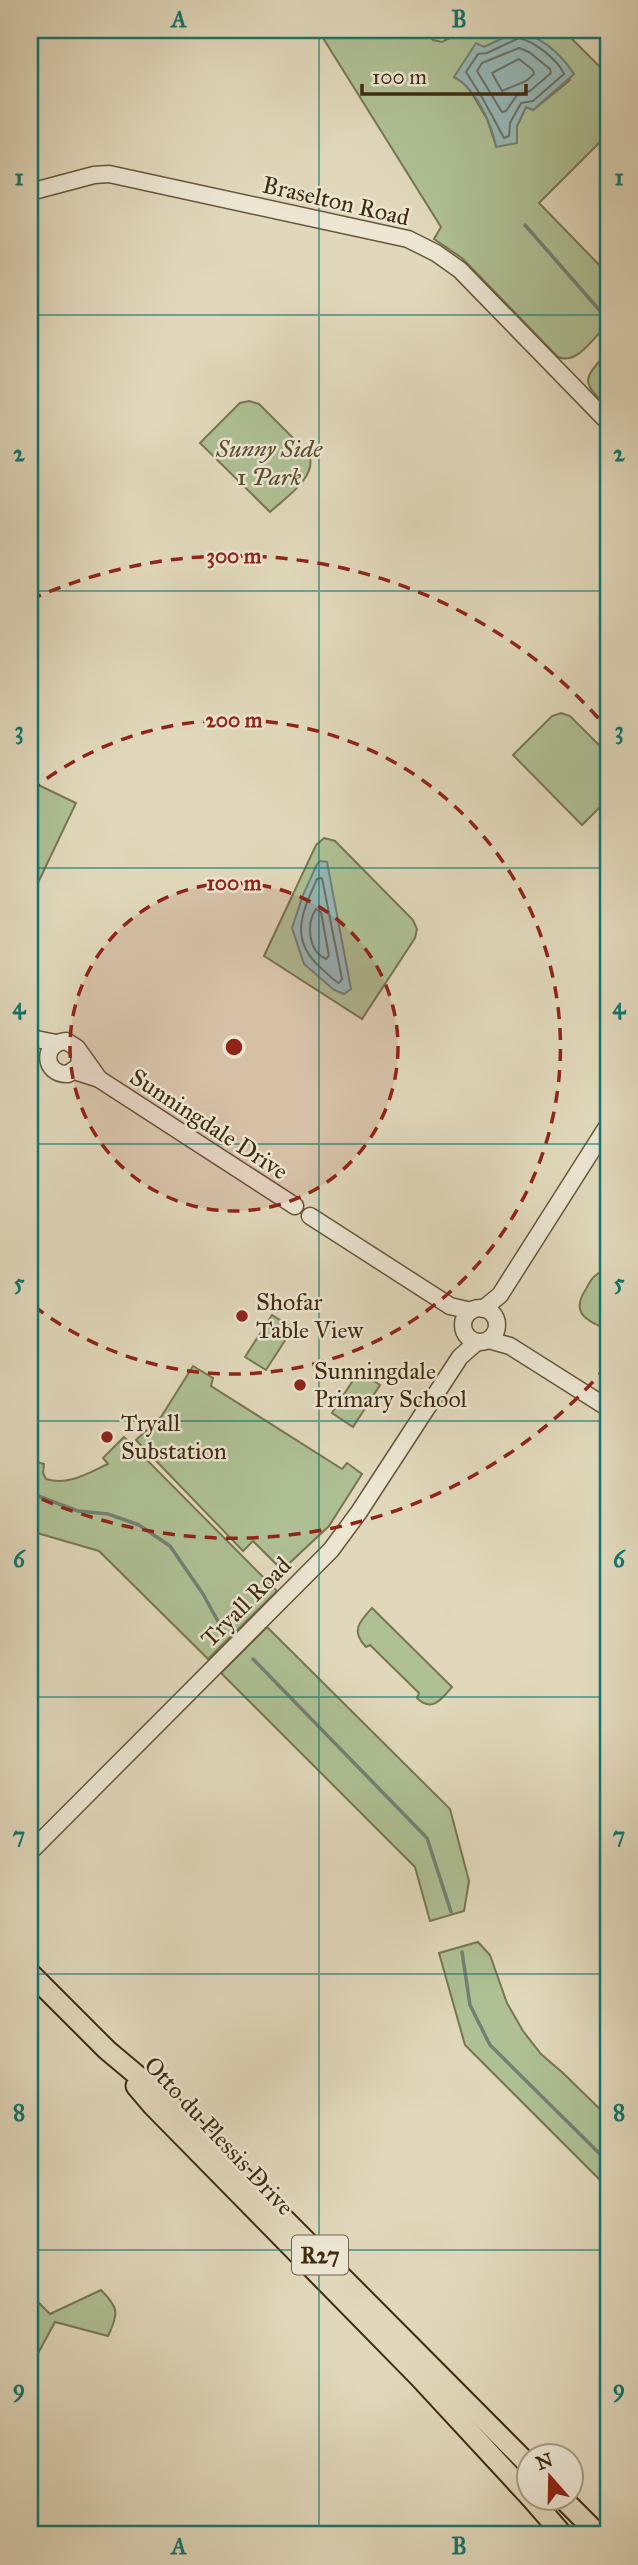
<svg xmlns="http://www.w3.org/2000/svg" width="638" height="2565" font-family="'IM FELL Great Primer',serif">
	<rect width="100%" height="100%" fill="#e1d8bb"/>
	<filter id="stains"><feTurbulence type="fractalNoise" baseFrequency=".00286" numOctaves="4"/><feColorMatrix values="0 0 0 0 .2 0 0 0 0 .09 0 0 0 0 .02 0 0 0 .5 -.17"/></filter>
	<radialGradient id="worn" r=".72"><stop offset=".6" stop-color="#630" stop-opacity="0"/><stop offset="1" stop-color="#630" stop-opacity=".3"/></radialGradient>
	<g fill="#aec094" stroke="#777652" stroke-width="2" fill-rule="evenodd">
		<path d="M318,30H426L433,40L442,42L465,30H563L600,67L608,60V134L539,203L608,274V323C596,335 577,366 558,357L462,258L434,239L441,227ZM514,33C543,32 554,58 570,80L533,110L526,107L517,126V143L496,146L487,119L465,82L484,47Z"/>
		<path d="M608,351V408C580,379 583,381 608,351Z"/>
		<path d="M249,401L259,404L309,454C318,477 285,498 270,512L200,443L240,403Z"/>
		<polygon points="561,713 570,716 608,754 608,799 582,825 513,755 552,716"/>
		<polygon points="30,781 76,803 36,887 30,891"/>
		<polygon points="324,838 335,841 413,920 417,929 415,938 362,1019 264,956 316,845"/>
		<path d="M601,1272H608V1330C586,1320 570,1313 586,1289C590,1282 593,1275 601,1272Z"/>
		<polygon points="272,1315 293,1328 266,1370 245,1357"/>
		<polygon points="193,1366 213,1378 211,1386 342,1469 347,1463 362,1474 329,1526 282,1570 253,1541 243,1551 136,1440 161,1417"/>
		<polygon points="359,1371 380,1385 353,1427 332,1413"/>
		<path d="M124,1437L277,1591L208,1659L99,1551L30,1531V1460L44,1464L43,1473L46,1479C68,1486 88,1473 108,1464L103,1458Z"/>
		<path d="M372,1608L452,1687C442,1699 432,1713 417,1698L419,1693L370,1645L366,1647C350,1631 360,1621 372,1608Z"/>
		<polygon points="267,1627 450,1809 469,1881 464,1911 430,1921 415,1867 221,1673"/>
		<polygon points="478,1942 490,1955 507,2003 523,2031 541,2054 563,2073 608,2117 608,2188 465,2045 439,1953"/>
		<path d="M101,2290C119,2308 119,2313 108,2336L55,2322L30,2368V2294L50,2314Z"/>
	</g>
	<g fill="#96b8b7" stroke="#748074" stroke-width="2">
		<path d="M514,33C538,32 561,54 574,74L533,110L526,107L517,126V143L496,147C492,123 475,88 454,77L476,43L484,47Z"/>
		<polygon points="320,861 327,862 351,989 344,994 334,990 304,964 292,928 303,895 317,864"/>
	</g>
	<g fill="none" stroke-linecap="round" stroke-linejoin="round">
		<g stroke="#6b7264" stroke-width="2">
			<path d="M519,38C534,41 558,60 564,74L533,101L521,103L510,123L509,136L504,138L483,99L466,72L478,54L487,53Z"/>
			<polygon points="519,48 529,52 550,69 551,73 530,91 517,95 506,111 502,112 477,71 482,63"/>
			<polygon points="519,59 533,70 534,74 526,81 502,91 492,73"/>
			<path d="M322,878L342,979L339,983C333,980 328,974 322,969C289,940 301,915 317,879Z"/>
			<path d="M316,909L321,912L329,956L326,959C308,951 306,924 316,909Z"/>
		</g>
		<g stroke="#748074" stroke-width="3.5">
			<polyline points="525,225 602,313"/>
			<polyline points="30,1493 78,1511 108,1514 139,1525 170,1546 203,1594 220,1625"/>
			<polyline points="253,1659 427,1838 451,1912"/>
			<polyline points="462,1952 470,2005 490,2045 608,2162"/>
			<polyline points="30,2338 32,2332"/>
		</g>
		<defs>
			<g id="minor">
				<polyline points="30,192 94,175 109,174 408,239 436,253 460,270 608,422"/>
				<polyline points="30,1035 36,1039 56,1043"/>
				<path d="M80,1053L79,1066L68,1074C43,1075 41,1043 66,1041L77,1048L99,1079"/>
				<polyline points="74,1071 99,1079 295,1206"/>
				<polyline points="310,1216 450,1306 471,1311"/>
				<circle cx="480" cy="1325" r="17"/>
				<polyline points="483,1309 500,1295 608,1125"/>
				<polyline points="489,1340 510,1346 608,1408"/>
				<polyline points="30,1852 331,1550 359,1512 460,1357 477,1342"/>
			</g>
			<g id="major">
				<polyline points="30,1973 107,2050 163,2097 530,2466"/>
				<polyline points="136,2086 153,2106 419,2377 530,2497"/>
				<polyline points="531,2498 563,2535"/>
				<polyline points="562,2498 599,2535"/>
			</g>
		</defs>
		<use href="#minor" stroke="#68563b" stroke-width="19"/>
		<use href="#major" stroke="#402b10" stroke-width="23"/>
		<use href="#minor" stroke="#ece6d3" stroke-width="16"/>
		<use href="#major" stroke="#e1d8bb" stroke-width="19"/>
	</g>
	<path fill="none" stroke="#0f766e" stroke-width="2" stroke-opacity="0.55" d="M319,30V2535M30,315H608M30,591H608M30,868H608M30,1144H608M30,1421H608M30,1697H608M30,1974H608M30,2250H608"/>
	<circle cx="234" cy="1047" r="164" fill="#8f2418" fill-opacity=".12"/>
	<g fill="none" stroke="#8f2418" stroke-width="3.5" stroke-dasharray="12 9">
		<circle cx="234" cy="1047" r="164"/>
		<path d="M30 791A327 327 0 1 1 30 1303"/>
		<path d="M607 1366A491 491 0 0 1 30 1494M30 600A491 491 0 0 1 607 728"/>
	</g>
	<g fill="#8f2418" stroke="#ece6d3" stroke-width="2.5">
		<circle cx="242" cy="1316" r="7"/>
		<circle cx="300" cy="1385" r="7"/>
		<circle cx="107" cy="1437" r="7"/>
	</g>
	<g text-anchor="middle" dominant-baseline="central" stroke-width="5" stroke-linejoin="round" paint-order="stroke">
		<rect fill="#ece6d3" stroke="#74634a" stroke-width="2" x="292" y="2235.5" width="56" height="39" rx="5"/>
		<g font-size="23" font-weight="bold" fill="#402b10">
			<text x="320" y="2255">R27</text>
		</g>
		<g font-size="24" fill="#402b10" stroke="#ece6d3">
			<text transform="translate(336 201) rotate(13)">Braselton Road</text>
			<text transform="translate(209 1124) rotate(33)">Sunningdale Drive</text>
			<text transform="translate(246 1602) rotate(-45)">Tryall Road</text>
			<text transform="translate(219 2136) rotate(47)">Otto du Plessis Drive</text>
		</g>
		<g font-size="24" font-style="italic" fill="#56492a" stroke="#ece6d3">
			<text x="269" y="449">Sunny Side<tspan x="269" dy="28">1 Park</tspan></text>
		</g>
		<g font-size="24" fill="#402b10" stroke="#ece6d3" text-anchor="start">
			<text x="256" y="1302">Shofar<tspan x="256" dy="28">Table View</tspan></text>
			<text x="314" y="1371">Sunningdale<tspan x="314" dy="28">Primary School</tspan></text>
			<text x="121" y="1423">Tryall<tspan x="121" dy="28">Substation</tspan></text>
		</g>
	</g>
	<circle cx="234" cy="1047" r="10" fill="#8f2418" stroke="#ece6d3" stroke-width="3.5"/>
	<g font-size="21" text-anchor="middle" font-weight="bold" fill="#8f2418" stroke="#ece6d3" stroke-width="5" stroke-linejoin="round" paint-order="stroke">
		<text x="234" y="563">300 m</text>
		<text x="234" y="727">200 m</text>
		<text x="234" y="890">100 m</text>
	</g>
	<rect width="638" height="2565" fill="none" stroke="#e1d8bb" stroke-width="77"/>
	<g transform="translate(550 2477) rotate(340)"><circle r="33" fill="#ece6d3" stroke="#a79b85" stroke-width="2"/>
	<path d="M0-5L12 26L0 18L-12 26Z" fill="#8f2418"/>
	<text y="-10" font-size="19" font-weight="bold" text-anchor="middle" fill="#402b10">N</text>
	</g>
	<path d="M362 84v10h164v-10" fill="none" stroke="#402b10" stroke-width="3.5"/>
	<text x="372" y="84" font-size="21" fill="#402b10" stroke="#ece6d3" stroke-width="5" paint-order="stroke">100 m</text>
	<rect x="38" y="38" width="562" height="2488" fill="none" stroke="#0f766e" stroke-width="2.5"/>
	<g font-size="23" text-anchor="middle" font-weight="bold" fill="#0f766e">
		<text x="179" y="27">A</text>
		<text x="459" y="27">B</text>
		<text x="19" y="185">1</text>
		<text x="619" y="185">1</text>
		<text x="19" y="461">2</text>
		<text x="619" y="461">2</text>
		<text x="19" y="738">3</text>
		<text x="619" y="738">3</text>
		<text x="19" y="1014">4</text>
		<text x="619" y="1014">4</text>
		<text x="19" y="1290">5</text>
		<text x="619" y="1290">5</text>
		<text x="19" y="1567">6</text>
		<text x="619" y="1567">6</text>
		<text x="19" y="1843">7</text>
		<text x="619" y="1843">7</text>
		<text x="19" y="2120">8</text>
		<text x="619" y="2120">8</text>
		<text x="19" y="2396">9</text>
		<text x="619" y="2396">9</text>
		<text x="179" y="2554">A</text>
		<text x="459" y="2554">B</text>
	</g>
	<rect width="100%" height="100%" filter="url(#stains)"/>
	<rect width="100%" height="100%" fill="url(#worn)"/>
</svg>
